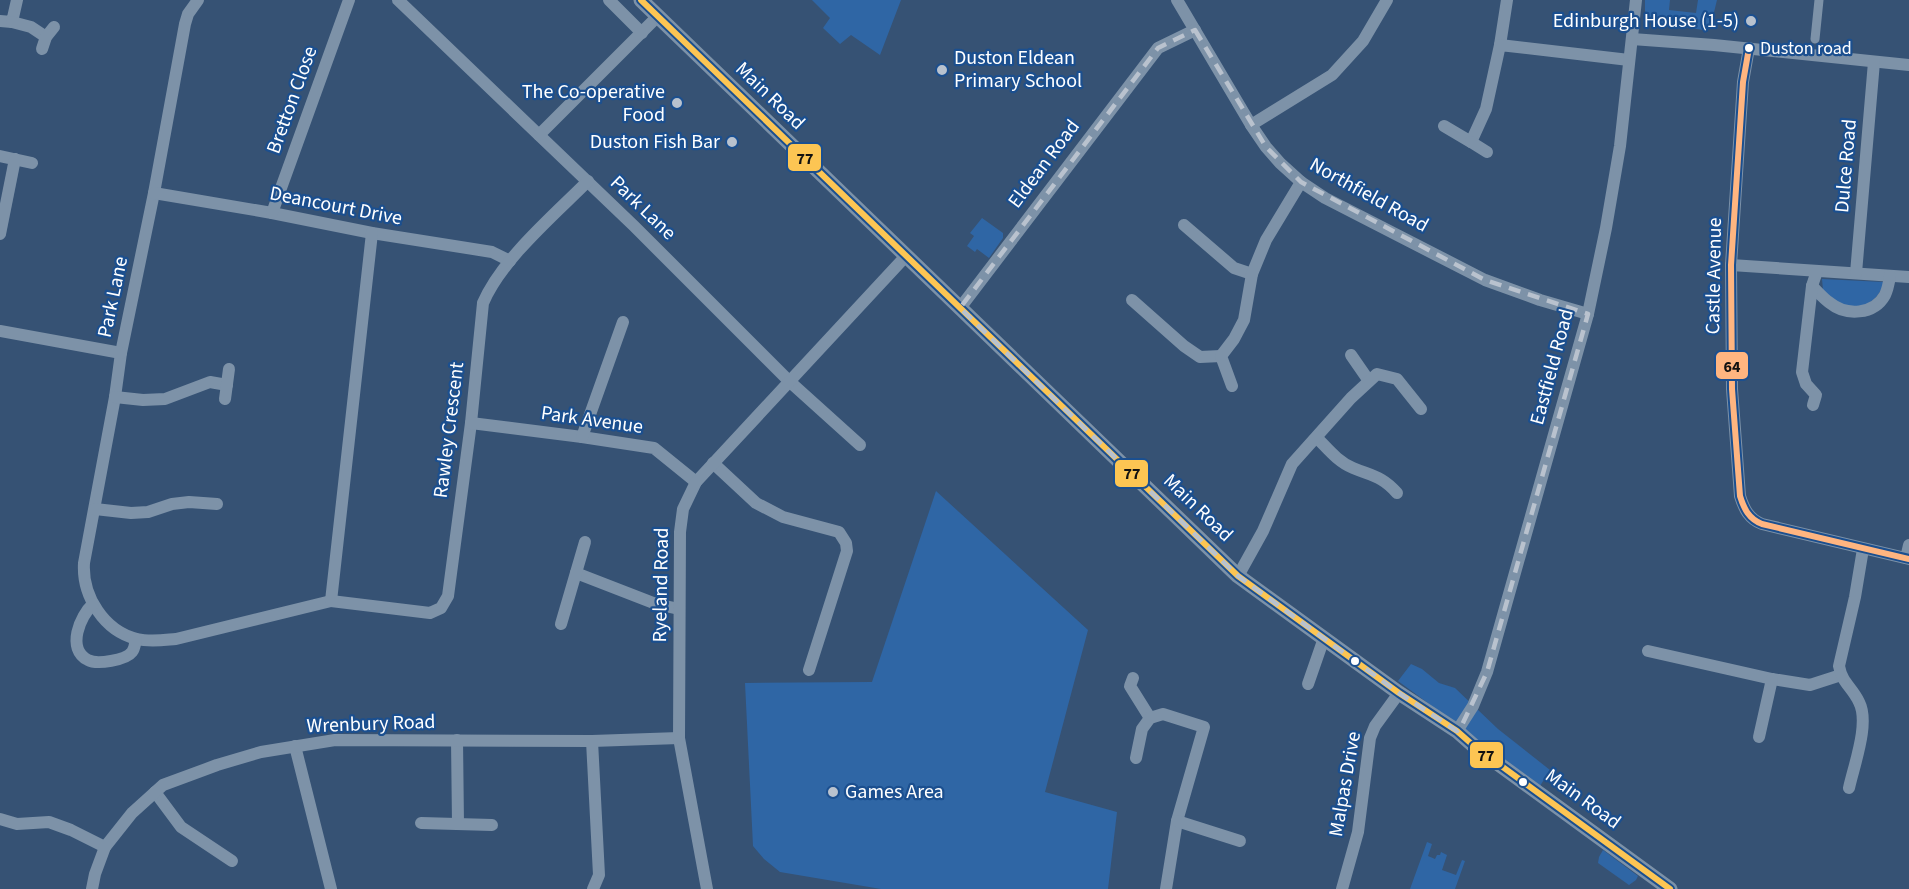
<svg xmlns="http://www.w3.org/2000/svg" width="1909" height="889" font-family="'Source Sans 3',sans-serif">
	<rect width="100%" height="100%" fill="#365274"/>
	<g fill="#2f66a5">
		<polygon points="812,0 901,0 880,55 851,35 840,44 823,28 830,18"/>
		<path d="M1645,0H1670L1669,10L1696,13L1698,0H1717C1714,11 1713,24 1703,30L1651,22L1645,11Z"/>
		<polygon points="982,218 1003,233 1003,238 989,258 977,249 975,252 967,246 974,236 970,233"/>
		<path d="M1822,279L1884,282C1879,301 1862,311 1842,306C1836,304 1829,295 1823,290Z"/>
		<polygon points="936,491 1088,630 1045,792 1117,812 1108,889 881,889 780,872 764,859 753,846 745,683 872,682"/>
		<polygon points="1411,664 1422,669 1439,683 1455,688 1498,729 1550,770 1540,786 1398,681"/>
		<polygon points="1427,842 1432,844 1428,856 1435,859 1437,855 1440,855 1441,852 1447,855 1442,870 1456,875 1462,860 1465,861 1455,889 1410,889"/>
		<polygon points="1603,850 1638,876 1636,880 1629,885 1598,863 1599,857"/>
	</g>
	<g fill="none" stroke-linecap="round" stroke-linejoin="round">
		<polyline stroke="#7d92a8" stroke-width="9" points="1815,39 1819,0"/>
		<g stroke="#7d92a8" stroke-width="12">
			<path d="M198,0L188,14L185,24L154,193L121,353L115,397L84,563C82,596 104,631 137,639C150,642 163,640 176,639L331,601"/>
			<polyline points="398,0 634,226 789,381 860,445"/>
			<polyline points="609,0 642,33"/>
			<polyline points="1177,0 1251,125 1266,147 1280,163 1301,182 1325,198 1485,280 1540,300 1588,314"/>
			<polyline points="0,21 12,22 17,0"/>
			<polyline points="12,22 31,27 46,37"/>
			<polyline points="1632,39 1714,45 1909,65"/>
			<polyline points="1500,45 1507,0"/>
			<path d="M1749,48L1743,82L1731,265L1732,389L1740,496C1744,509 1749,519 1762,524L1909,559"/>
			<polyline points="42,49 46,37 54,27"/>
			<polyline points="1251,125 1332,75 1363,41 1387,0"/>
			<polyline points="1444,126 1471,142 1486,109 1500,45 1629,60"/>
			<polyline points="539,135 658,16"/>
			<polyline points="1471,142 1487,152"/>
			<polyline points="0,156 32,163"/>
			<polyline points="154,193 272,213 372,233 492,252 510,261"/>
			<polyline points="272,213 349,0"/>
			<polyline points="1184,225 1234,268 1252,274"/>
			<path d="M372,233L331,601L430,613L441,608L448,596L471,423L483,303C502,259 553,216 588,181"/>
			<polyline points="0,234 15,159"/>
			<polyline points="1731,265 1909,277"/>
			<polyline points="1856,273 1874,62"/>
			<path d="M1812,286C1818,292 1823,298 1830,303C1846,316 1874,315 1885,295C1888,289 1889,282 1890,276"/>
			<polyline points="1132,300 1184,346 1200,357 1221,356"/>
			<polyline points="960,308 1158,48 1195,30"/>
			<polyline points="0,331 121,353"/>
			<polyline points="1351,355 1369,381"/>
			<polyline points="1232,386 1221,356 1234,339 1244,320 1252,274 1266,240 1301,182"/>
			<polyline points="115,397 143,400 165,399 210,382 227,385"/>
			<polyline points="225,399 229,369"/>
			<polyline points="1813,405 1816,395 1806,384 1802,372 1812,286 1817,271"/>
			<polyline points="471,423 582,437 654,448 696,482"/>
			<polyline points="582,437 623,322"/>
			<path d="M1317,438C1328,449 1338,462 1353,468C1372,476 1382,476 1397,493"/>
			<polyline points="713,463 756,503 783,517 839,532 846,543 847,551 809,670"/>
			<polyline points="95,509 131,513 148,512 172,504 189,502 217,504"/>
			<polyline points="1906,558 1909,545"/>
			<polyline points="576,573 656,604 679,609"/>
			<polyline points="1238,576 1263,531 1292,464 1351,398 1377,374 1397,379 1421,409"/>
			<path d="M93,604C80,616 66,649 88,660C97,665 126,660 132,652C135,648 135,643 136,639"/>
			<polyline points="561,624 585,542"/>
			<polyline points="1648,651 1772,679 1810,685 1841,675"/>
			<polyline points="1133,678 1130,686 1150,718"/>
			<polyline points="1308,684 1324,638"/>
			<polyline points="1457,731 1473,706 1487,672 1588,314 1606,228 1620,146 1636,0"/>
			<polyline points="1759,737 1772,679"/>
			<polyline points="457,740 458,824"/>
			<polyline points="592,741 599,875 593,889"/>
			<polyline points="295,746 331,889"/>
			<polyline points="1136,758 1142,729 1150,718 1163,714 1204,727 1177,821 1166,889"/>
			<path d="M1849,788C1854,765 1870,723 1859,702C1852,687 1842,683 1839,666L1855,597L1863,549"/>
			<polyline points="155,792 181,827 232,861"/>
			<polyline points="0,819 17,824 49,822 71,830 105,847"/>
			<polyline points="1177,821 1240,841"/>
			<polyline points="421,823 492,825"/>
			<polyline points="92,889 95,874 105,847 132,813 163,785 217,765 261,752 335,740 592,741 679,738"/>
			<polyline points="707,889 679,738 680,532 683,509 696,482 906,256"/>
			<polyline points="1342,889 1358,832 1370,738 1375,726 1399,693"/>
		</g>
		<polyline stroke="#7d92a8" stroke-width="15" points="641,0 1238,576 1399,693 1457,731 1474,746 1670,889"/>
		<defs>
			<polyline id="bus-1" points="641,0 1238,576 1399,693 1457,731 1474,746 1670,889"/>
			<path id="bus-2" d="M1749,48L1743,82L1731,265L1732,389L1740,496C1744,509 1749,519 1762,524L1909,559"/>
		</defs>
		<use href="#bus-1" stroke="#1b4f8f" stroke-width="10"/>
		<use href="#bus-2" stroke="#1b4f8f" stroke-width="10"/>
		<use href="#bus-1" stroke="#fcc553" stroke-width="6"/>
		<use href="#bus-2" stroke="#ffb580" stroke-width="6"/>
	</g>
	<path fill="none" stroke="#b9c2ce" stroke-width="4.5" stroke-dasharray="12 8" stroke-linejoin="round" d="M1195,30L1266,147L1301,182L1485,280L1588,314L1487,672L1462,725L1457,731L1399,693L1238,576L960,308L1158,48Z"/>
	<g fill="#b9c2ce" stroke="#1b4f8f" stroke-width="2">
		<circle cx="1751" cy="21" r="6"/>
		<circle cx="942" cy="70" r="6"/>
		<circle cx="677" cy="103" r="6"/>
		<circle cx="732" cy="142" r="6"/>
		<circle cx="833" cy="792" r="6"/>
	</g>
	<g fill="#fff" stroke="#1b4f8f" stroke-width="2">
		<circle cx="1749" cy="48" r="5"/>
		<circle cx="1355" cy="661" r="5"/>
		<circle cx="1523" cy="782" r="5"/>
	</g>
	<g text-anchor="middle" dominant-baseline="central" stroke-width="4.5" stroke-linejoin="round" paint-order="stroke">
		<g font-size="18" fill="#fff" stroke="#1b4f8f" text-anchor="start">
			<text x="1760" y="48">Duston road</text>
		</g>
		<g font-size="20" fill="#fff" stroke="#1b4f8f" text-anchor="end">
			<text x="1739" y="21">Edinburgh House (1-5)</text>
			<text x="954" y="58" text-anchor="start">Duston Eldean<tspan x="954" dy="23">Primary School</tspan></text>
			<text x="665" y="92">The Co-operative<tspan x="665" dy="23">Food</tspan></text>
			<text x="720" y="142">Duston Fish Bar</text>
			<text x="845" y="792" text-anchor="start">Games Area</text>
		</g>
		<g font-size="20" fill="#fff" stroke="#1b4f8f">
			<text transform="translate(770 96) rotate(44)">Main Road</text>
			<text transform="translate(292 100) rotate(-70)">Bretton Close</text>
			<text transform="translate(1044 164) rotate(-53)">Eldean Road</text>
			<text transform="translate(1846 166) rotate(-85)">Dulce Road</text>
			<text transform="translate(1369 195) rotate(29)">Northfield Road</text>
			<text transform="translate(336 206) rotate(11)">Deancourt Drive</text>
			<text transform="translate(643 208) rotate(44)">Park Lane</text>
			<text transform="translate(1714 276) rotate(-89)">Castle Avenue</text>
			<text transform="translate(113 297) rotate(-78)">Park Lane</text>
			<text transform="translate(1552 367) rotate(-75)">Eastfield Road</text>
			<text transform="translate(592 420) rotate(8)">Park Avenue</text>
			<text transform="translate(449 430) rotate(-83)">Rawley Crescent</text>
			<text transform="translate(1198 508) rotate(44)">Main Road</text>
			<text transform="translate(661 585) rotate(-89)">Ryeland Road</text>
			<text transform="translate(371 724) rotate(-2)">Wrenbury Road</text>
			<text transform="translate(1345 784) rotate(-80)">Malpas Drive</text>
			<text transform="translate(1583 799) rotate(36)">Main Road</text>
		</g>
	</g>
	<g stroke="#1b4f8f" stroke-width="2">
		<rect x="787" y="143" width="35" height="29" rx="6" fill="#fcc553"/>
		<rect x="1715" y="351" width="34" height="29" rx="6" fill="#ffb580"/>
		<rect x="1114" y="459" width="35" height="29" rx="6" fill="#fcc553"/>
		<rect x="1469" y="741" width="35" height="28" rx="6" fill="#fcc553"/>
	</g>
	<g font-size="16" text-anchor="middle" font-weight="bold" fill="#111">
		<text x="805" y="164">77</text>
		<text x="1732" y="372">64</text>
		<text x="1132" y="479">77</text>
		<text x="1486" y="761">77</text>
	</g>
</svg>
